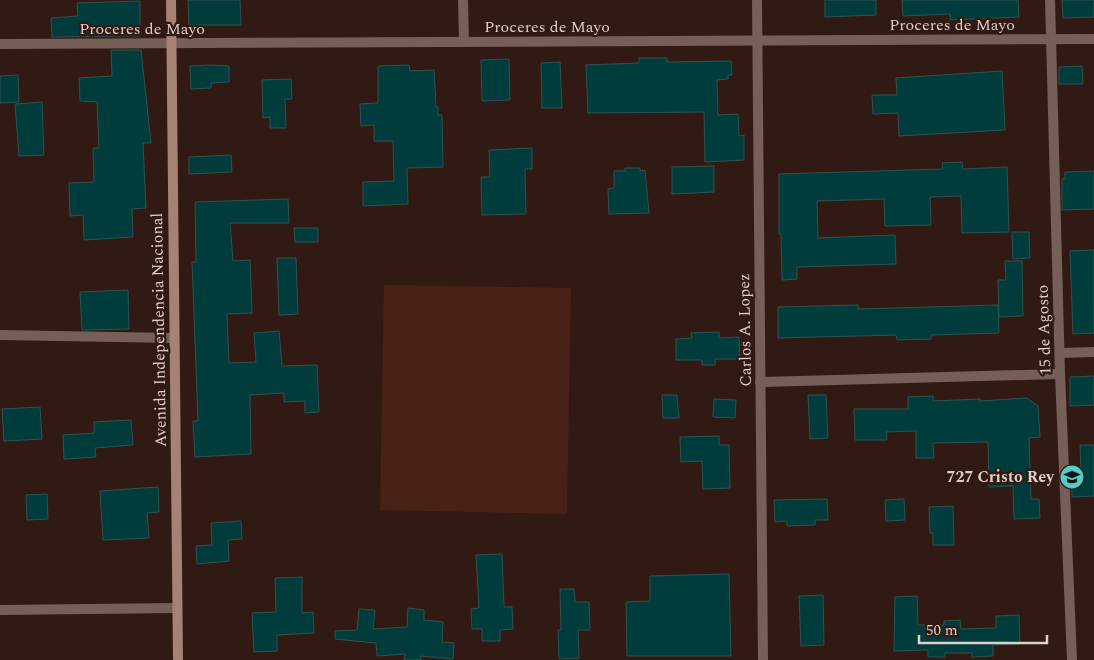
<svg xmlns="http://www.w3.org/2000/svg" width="1094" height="660" font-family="Spectral,serif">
	<rect width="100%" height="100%" fill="#311a13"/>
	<polygon fill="#492217" points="384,285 571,288 567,514 380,510"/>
	<g fill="#003c3b" stroke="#305251">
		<polygon points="188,0 240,0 241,25 189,25"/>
		<polygon points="825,0 876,0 876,15 825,17"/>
		<polygon points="902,0 1018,0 1019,17 950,20 950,14 903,16"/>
		<polygon points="1062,0 1094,0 1094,17 1063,18"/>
		<polygon points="140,1 140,36 52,37 51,18 78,16 77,3"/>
		<polygon points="111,50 141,50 151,143 143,143 146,208 132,209 133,237 84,240 83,215 70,216 69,183 94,182 93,148 99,148 97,102 80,101 79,78 112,76"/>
		<polygon points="639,58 667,58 667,62 731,61 732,75 728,75 728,79 717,80 718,115 738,114 739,136 744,135 744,160 705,162 704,112 588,113 586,65 639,63"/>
		<polygon points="509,59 510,100 482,101 481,60"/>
		<polygon points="560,62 562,108 542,108 541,63"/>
		<polygon points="210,65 229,66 229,82 211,83 211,88 191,89 190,66"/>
		<polygon points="409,65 410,71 434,70 436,107 438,107 438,115 442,115 443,167 407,168 408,204 363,206 363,182 394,181 393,141 374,141 374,125 361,126 360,104 378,103 378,66"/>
		<polygon points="1082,66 1083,84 1059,84 1059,67"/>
		<polygon points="1002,71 1005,130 899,136 898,113 873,114 872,95 897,95 896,78"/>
		<polygon points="18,75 19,102 0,103 0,76"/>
		<polygon points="291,79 292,99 285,99 286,128 270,128 270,117 263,118 262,80"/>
		<polygon points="42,102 44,155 19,156 15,104"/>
		<polygon points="532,148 532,169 525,169 526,214 482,215 481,177 490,177 489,150"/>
		<polygon points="231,155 232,172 189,174 189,157"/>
		<polygon points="962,162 963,169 1007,167 1009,232 962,233 961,196 930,197 931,225 885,226 884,199 817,201 818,238 895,235 896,264 797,267 797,279 782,280 781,234 779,234 779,174 943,169 942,163"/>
		<polygon points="714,166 714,192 672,194 672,167"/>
		<polygon points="625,168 640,168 640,171 645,170 649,213 609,214 608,189 614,188 614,171 625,171"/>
		<polygon points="1094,171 1094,209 1062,210 1062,179 1065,179 1065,172"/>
		<polygon points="288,199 289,223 230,223 233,261 250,260 252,313 227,314 229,363 256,362 254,333 279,331 282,366 317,365 319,412 305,413 305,401 284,402 284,393 250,395 251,454 195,457 193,421 198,421 192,262 196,262 195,202"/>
		<polygon points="294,228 318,228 318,242 295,242"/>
		<polygon points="1012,232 1029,232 1030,258 1013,259"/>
		<polygon points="1094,250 1094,333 1073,334 1070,251"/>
		<polygon points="277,258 296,258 298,314 279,315"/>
		<polygon points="1005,261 1022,261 1023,316 999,317 998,280 1006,280"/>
		<polygon points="128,290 129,329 82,330 80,292"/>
		<polygon points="858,305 858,309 998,305 999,333 931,335 931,339 897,340 896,335 778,338 778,307"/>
		<polygon points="719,332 719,338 739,337 740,359 715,359 715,365 702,365 702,360 676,360 676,339 692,338 691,333"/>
		<polygon points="1094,376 1094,405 1070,406 1070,377"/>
		<polygon points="662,395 677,395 679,418 663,418"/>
		<polygon points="808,395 826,395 828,438 810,439"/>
		<polygon points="933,396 933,401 980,399 980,401 1027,398 1038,406 1040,437 1029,438 1031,499 1039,499 1040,518 1014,519 1013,486 989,487 988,442 933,443 934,458 916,458 916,431 886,432 887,440 855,440 854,409 908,409 908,397"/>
		<polygon points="714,399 736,400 735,418 713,417"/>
		<polygon points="40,407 42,439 4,441 2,409"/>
		<polygon points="131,420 133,445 95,448 96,457 64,459 63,435 94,433 94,422"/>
		<polygon points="719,436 719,445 729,445 730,488 703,489 702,461 681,462 680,437"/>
		<polygon points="1080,445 1094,445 1094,496 1072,497 1071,473 1081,473"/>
		<polygon points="158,487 159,512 147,513 149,538 103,540 100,491"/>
		<polygon points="47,494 48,519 27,520 26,495"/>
		<polygon points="827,499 828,520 815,520 815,525 787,526 787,521 775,522 774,500"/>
		<polygon points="904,499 905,520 886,521 885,500"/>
		<polygon points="953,506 954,545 933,545 933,533 930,533 929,507"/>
		<polygon points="241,521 242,539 228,540 229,561 197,564 196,546 212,545 211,523"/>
		<polygon points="502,554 504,607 512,607 513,629 500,630 500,641 482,641 482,629 472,629 471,609 479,608 476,555"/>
		<polygon points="729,574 731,656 627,656 626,602 650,601 650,576"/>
		<polygon points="302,577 302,613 313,612 314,633 277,635 277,651 254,652 252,613 276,612 275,578"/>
		<polygon points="560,589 574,589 575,602 589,602 590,630 578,630 579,658 559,659 558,630 561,630"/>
		<polygon points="823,595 824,645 801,646 799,596"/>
		<polygon points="917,596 918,625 944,625 944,621 960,620 961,629 996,628 996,616 1019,615 1020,644 993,645 993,656 972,657 972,653 945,653 945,657 928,657 928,650 894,651 895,597"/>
		<polygon points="408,608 424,610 424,620 443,622 442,642 454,643 453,659 421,656 421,660 404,660 405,654 377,656 376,643 335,639 335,631 357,630 359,609 375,610 373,629 407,627"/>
	</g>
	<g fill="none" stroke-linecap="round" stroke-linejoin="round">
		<g stroke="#755f58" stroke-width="10">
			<polyline points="463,0 464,42"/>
			<polyline points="757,0 763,660"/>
			<polyline points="1050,0 1060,374 1072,660"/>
			<polyline points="0,44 1094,39"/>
			<polyline points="0,335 174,338"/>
			<polyline points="1060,353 1094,352"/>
			<polyline points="760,382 1060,374"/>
			<polyline points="0,610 177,608"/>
		</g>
		<polyline stroke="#a68177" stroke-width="10" points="171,0 178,660"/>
	</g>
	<defs>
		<symbol id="school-disc" viewBox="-11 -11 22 22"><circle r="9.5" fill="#53cdcb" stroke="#311a13"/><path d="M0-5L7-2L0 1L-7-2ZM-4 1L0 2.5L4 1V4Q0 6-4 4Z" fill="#111"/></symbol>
	</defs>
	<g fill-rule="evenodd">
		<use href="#school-disc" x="1058" y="463" width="28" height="28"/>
	</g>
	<g text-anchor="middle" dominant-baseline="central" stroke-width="4.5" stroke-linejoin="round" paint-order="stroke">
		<g font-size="16" fill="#dfcfca" stroke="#311a13">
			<text x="952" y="25">Proceres de Mayo</text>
			<text x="547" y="27">Proceres de Mayo</text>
			<text x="142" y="29">Proceres de Mayo</text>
			<text transform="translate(159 330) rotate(-91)">Avenida Independencia Nacional</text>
			<text transform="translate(745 330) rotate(-91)">Carlos A. Lopez</text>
			<text transform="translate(1044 330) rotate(-92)">15 de Agosto</text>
		</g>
		<g font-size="16" font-weight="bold" fill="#dfcfca" stroke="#311a13" text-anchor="end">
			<text x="1054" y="477">727 Cristo Rey</text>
		</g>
	</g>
	<path d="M919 635v8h128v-8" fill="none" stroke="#dfcfca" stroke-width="2.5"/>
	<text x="926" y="635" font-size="15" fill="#dfcfca" stroke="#311a13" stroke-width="4" paint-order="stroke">50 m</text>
</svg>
